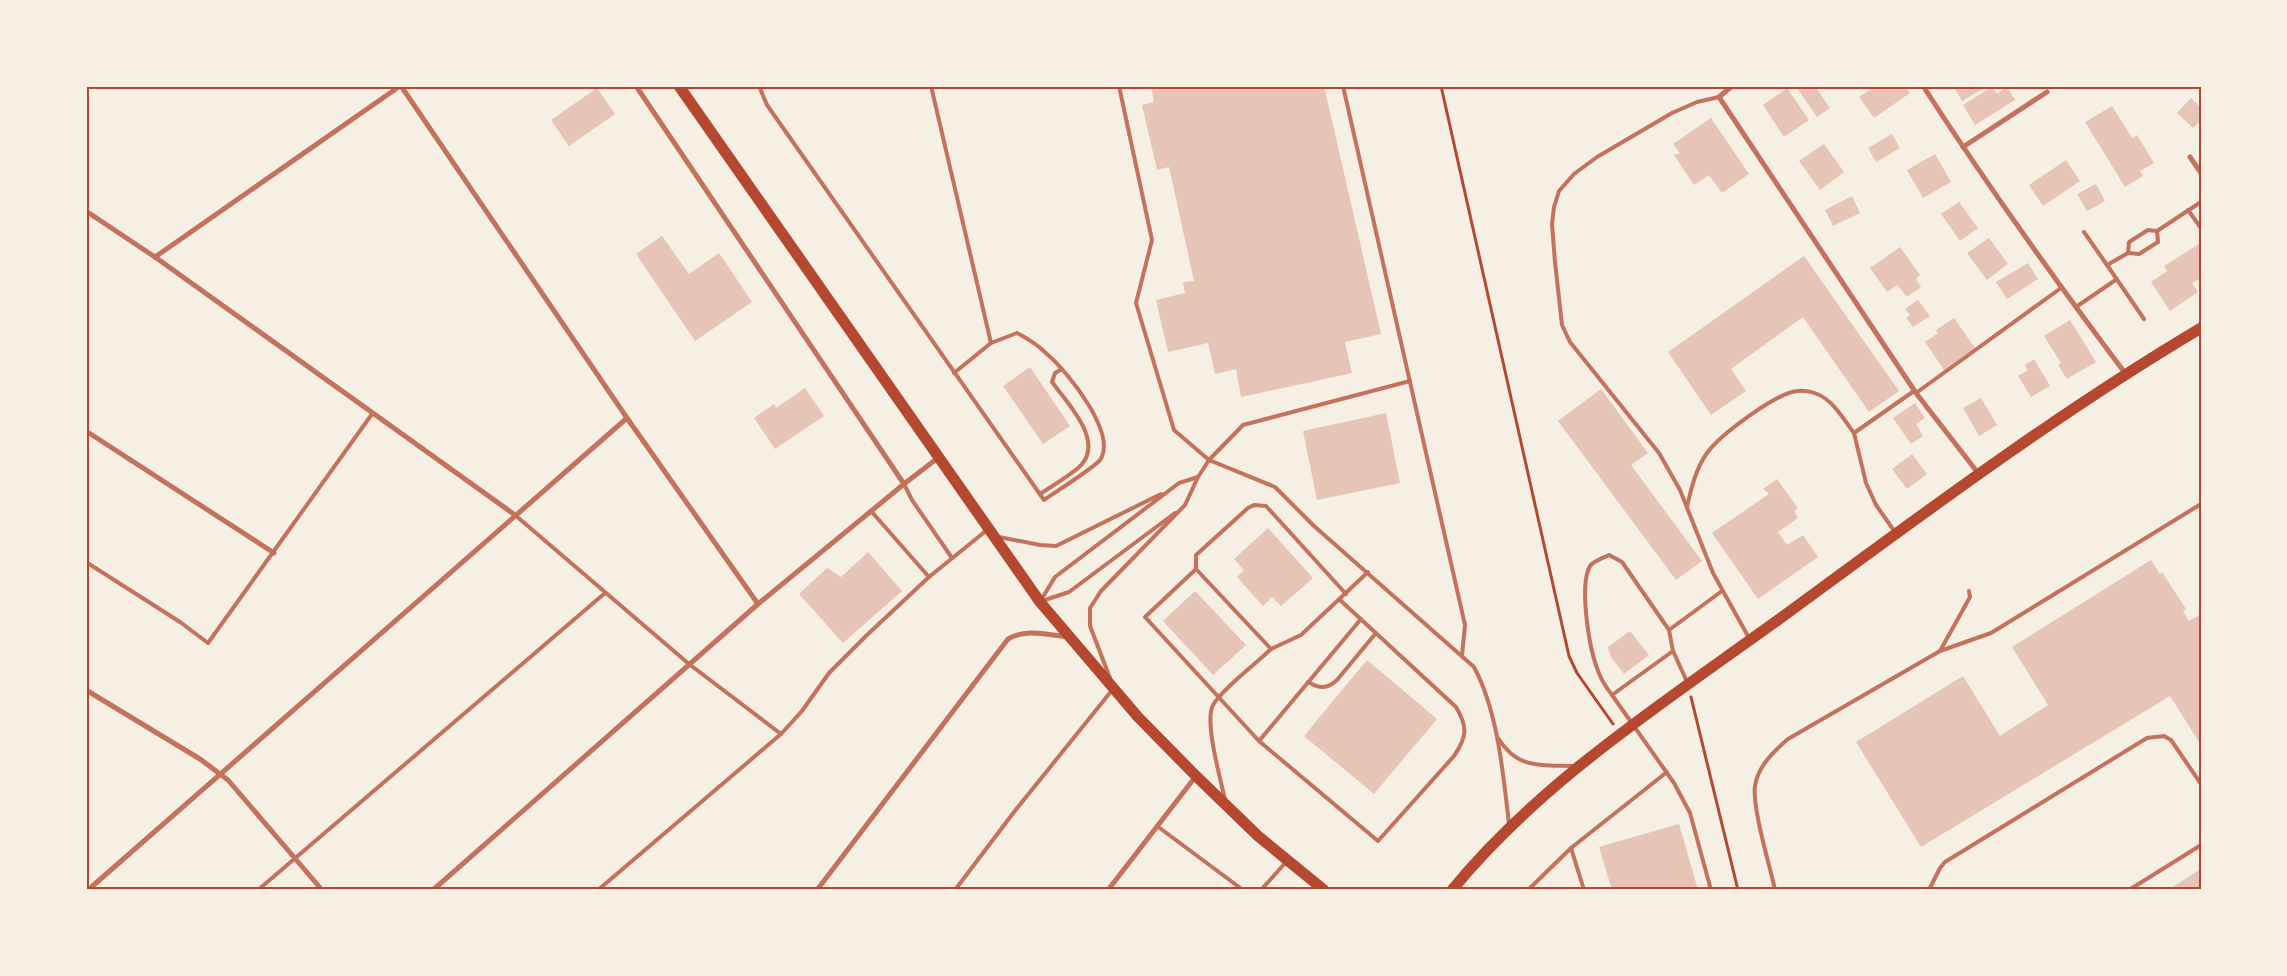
<svg xmlns="http://www.w3.org/2000/svg" width="2287" height="976" font-family="Literata,serif">
	<rect width="100%" height="100%" fill="#f6efe4"/>
	<g fill="#e6c5b7">
		<polygon points="1151,86 1324,86 1381,334 1345,342 1352,373 1241,397 1236,369 1215,374 1208,343 1168,352 1156,300 1185,293 1183,282 1194,281 1169,167 1157,170 1142,105 1154,102"/>
		<polygon points="1799,86 1815,86 1830,108 1817,117 1797,88"/>
		<polygon points="1876,86 1905,86 1910,93 1874,118 1859,97"/>
		<polygon points="1953,86 1987,86 1962,101"/>
		<polygon points="1992,87 1997,94 2007,87 2015,100 1975,125 1963,105"/>
		<polygon points="597,88 615,114 569,146 551,120"/>
		<polygon points="1787,88 1809,120 1784,137 1763,105"/>
		<polygon points="2191,98 2201,108 2201,120 2193,128 2177,113"/>
		<polygon points="2112,106 2132,138 2137,135 2154,163 2140,171 2143,176 2125,187 2085,122"/>
		<polygon points="1711,118 1749,174 1722,193 1709,175 1694,185 1674,155 1680,153 1673,144"/>
		<polygon points="1892,134 1900,148 1876,162 1868,148"/>
		<polygon points="1824,144 1844,172 1820,190 1799,161"/>
		<polygon points="1935,154 1951,182 1923,198 1907,170"/>
		<polygon points="2066,160 2080,181 2043,206 2029,185"/>
		<polygon points="2096,184 2105,201 2087,211 2077,194"/>
		<polygon points="1852,196 1860,213 1833,226 1825,210"/>
		<polygon points="1959,202 1978,228 1960,241 1941,214"/>
		<polygon points="662,236 689,274 719,253 752,302 695,341 636,254"/>
		<polygon points="1989,238 2008,264 1987,280 1967,253"/>
		<polygon points="2199,244 2201,247 2201,278 2192,283 2198,292 2170,311 2151,282 2167,271 2164,266"/>
		<polygon points="1900,247 1920,275 1916,279 1921,287 1907,297 1897,285 1887,292 1870,268"/>
		<polygon points="1804,256 1899,391 1869,412 1803,317 1731,369 1746,391 1711,415 1668,352"/>
		<polygon points="2028,263 2038,279 2007,299 1996,282"/>
		<polygon points="1918,300 1930,316 1913,327 1906,318 1910,315 1905,309"/>
		<polygon points="1954,318 1975,348 1944,370 1925,342 1938,333 1936,330"/>
		<polygon points="2070,320 2096,362 2067,379 2058,365 2061,363 2044,336"/>
		<polygon points="2034,359 2050,386 2031,397 2018,376 2028,370 2025,365"/>
		<polygon points="1030,367 1070,426 1043,444 1003,386"/>
		<polygon points="805,388 824,416 775,449 754,418 774,404 776,408"/>
		<polygon points="1601,389 1648,453 1631,465 1702,561 1676,580 1558,421"/>
		<polygon points="1981,398 1997,425 1979,436 1963,408"/>
		<polygon points="1915,403 1925,418 1916,424 1923,436 1911,444 1893,418"/>
		<polygon points="1386,413 1400,483 1317,500 1303,431"/>
		<polygon points="1912,454 1927,474 1907,489 1892,469"/>
		<polygon points="1777,479 1798,508 1794,511 1798,518 1778,532 1787,545 1803,535 1818,557 1758,599 1712,533 1769,494 1763,489"/>
		<polygon points="1268,528 1313,578 1281,606 1272,597 1263,606 1237,577 1244,570 1234,559"/>
		<polygon points="868,552 902,591 843,643 799,594 827,568 841,577"/>
		<polygon points="2151,560 2160,574 2162,572 2186,609 2183,611 2189,621 2201,614 2201,745 2170,696 1921,847 1856,742 1963,676 2000,736 2048,705 2012,647"/>
		<polygon points="1195,591 1246,645 1213,675 1163,621"/>
		<polygon points="1630,631 1649,655 1624,674 1611,657 1608,647"/>
		<polygon points="1367,660 1437,719 1374,794 1304,736"/>
		<polygon points="1679,824 1698,890 1612,890 1599,847"/>
		<polygon points="2201,869 2201,890 2168,890"/>
	</g>
	<g fill="none" stroke-linecap="round" stroke-linejoin="round">
		<g stroke="#b5482f" stroke-width="3">
			<polyline points="1441,86 1569,656 1577,673 1613,724"/>
			<polyline points="1691,697 1738,890"/>
		</g>
		<g stroke="#c5725c" stroke-width="4">
			<path d="M759,86L767,105L1044,500C1054,493 1095,467 1100,460C1118,434 1067,371 1048,355C1039,346 1029,339 1017,333L991,343L954,373"/>
			<polyline points="931,86 991,343"/>
			<path d="M1119,86L1152,240L1136,303L1174,430L1209,460L1275,487L1314,526L1474,667C1498,712 1503,773 1509,824"/>
			<polyline points="1343,86 1465,625 1462,655"/>
			<polyline points="1719,97 1697,102 1672,113 1597,157 1574,174 1559,191 1554,207 1552,224 1555,262 1562,325 1570,342 1659,453 1680,490 1713,573 1749,638"/>
			<polyline points="2188,210 2201,228"/>
			<polyline points="2084,232 2107,265"/>
			<polyline points="2128,253 2129,242 2148,230 2157,231 2201,202"/>
			<polyline points="2076,307 2117,279"/>
			<polyline points="2144,319 2107,265 2128,253 2139,254 2158,242 2157,231"/>
			<polyline points="1916,393 2061,288"/>
			<polyline points="1854,433 1866,483 1876,505 1895,532"/>
			<polyline points="904,484 912,500 952,558"/>
			<path d="M1040,494C1052,486 1066,478 1078,468C1107,443 1068,404 1052,382L1055,373L1062,369"/>
			<path d="M1687,507C1691,489 1696,468 1707,453C1720,435 1777,392 1798,391C1803,390 1813,392 1817,394C1833,400 1844,420 1854,433L1914,391"/>
			<polyline points="871,511 929,577"/>
			<polyline points="515,515 689,664 781,734"/>
			<polyline points="999,537 1040,545 1056,546 1161,494"/>
			<polyline points="86,562 180,622 208,643 372,414"/>
			<path d="M1196,569L1145,617L1259,741L1378,841L1454,756C1467,737 1468,727 1456,707L1340,600"/>
			<polyline points="1346,594 1266,506 1254,505 1248,508 1196,555 1196,569 1271,649 1301,635 1368,572"/>
			<polyline points="1041,600 1055,577 1179,483 1198,477"/>
			<polyline points="1042,601 1069,592 1175,513"/>
			<polyline points="1669,630 1722,591"/>
			<polyline points="1940,651 1970,597 1969,591"/>
			<polyline points="1110,678 1090,626 1090,608 1101,591 1185,505 1198,477 1209,460 1243,425 1410,381"/>
			<path d="M1308,682C1320,689 1327,689 1337,680L1376,633"/>
			<polyline points="1688,684 1673,651 1612,695 1674,783 1690,813 1711,890"/>
			<path d="M1612,695C1605,686 1600,678 1597,668C1589,647 1579,585 1590,566C1593,561 1603,558 1609,555L1622,562L1669,630L1673,651"/>
			<path d="M1498,738C1518,770 1541,765 1575,766"/>
			<polyline points="1259,741 1361,619"/>
			<path d="M1225,800C1221,780 1204,722 1213,705C1223,688 1256,664 1271,649"/>
			<polyline points="1157,826 1243,890"/>
			<polyline points="258,890 605,593"/>
			<polyline points="598,890 781,734 802,711 829,673 867,635 929,577 987,530"/>
			<polyline points="955,890 1014,812 1113,689"/>
			<polyline points="1261,890 1287,861"/>
			<polyline points="1528,890 1571,848"/>
			<polyline points="1584,890 1571,848 1667,772"/>
			<path d="M1775,890C1770,866 1752,808 1755,786C1758,766 1774,751 1788,739L1940,651L1991,633L2201,504"/>
			<polyline points="1929,890 1940,868 1945,862 2147,738 2164,736 2171,740 2201,784"/>
			<polyline points="2129,890 2201,845"/>
		</g>
		<g stroke="#c5725c" stroke-width="5">
			<polyline points="401,86 627,418 758,604"/>
			<polyline points="636,86 904,484"/>
			<polyline points="1732,86 1719,97 1916,393 1978,473"/>
			<path d="M1923,86C1987,185 2055,280 2125,373"/>
			<polyline points="1963,147 2047,92"/>
			<polyline points="2190,157 2201,173"/>
			<polyline points="86,211 155,257 515,515"/>
			<polyline points="155,257 400,86"/>
			<polyline points="86,431 274,553"/>
			<polyline points="86,690 200,759 228,780 322,890"/>
			<polyline points="88,890 627,418"/>
			<polyline points="433,890 758,604 904,484 939,457"/>
			<path d="M817,890L1008,639C1026,628 1048,635 1068,637"/>
			<polyline points="1108,890 1196,776"/>
		</g>
		<g stroke="#b5482f" stroke-width="11">
			<polyline points="679,86 1040,602 1138,717 1196,776 1258,836 1324,890"/>
			<path d="M1452,890C1540,782 1666,701 1778,620C1916,519 2053,416 2201,328"/>
		</g>
	</g>
	<rect width="2287" height="976" fill="none" stroke="#f6efe4" stroke-width="175"/>
	<rect x="88" y="88" width="2112" height="800" fill="none" stroke="#b5482f" stroke-width="2"/>
</svg>
